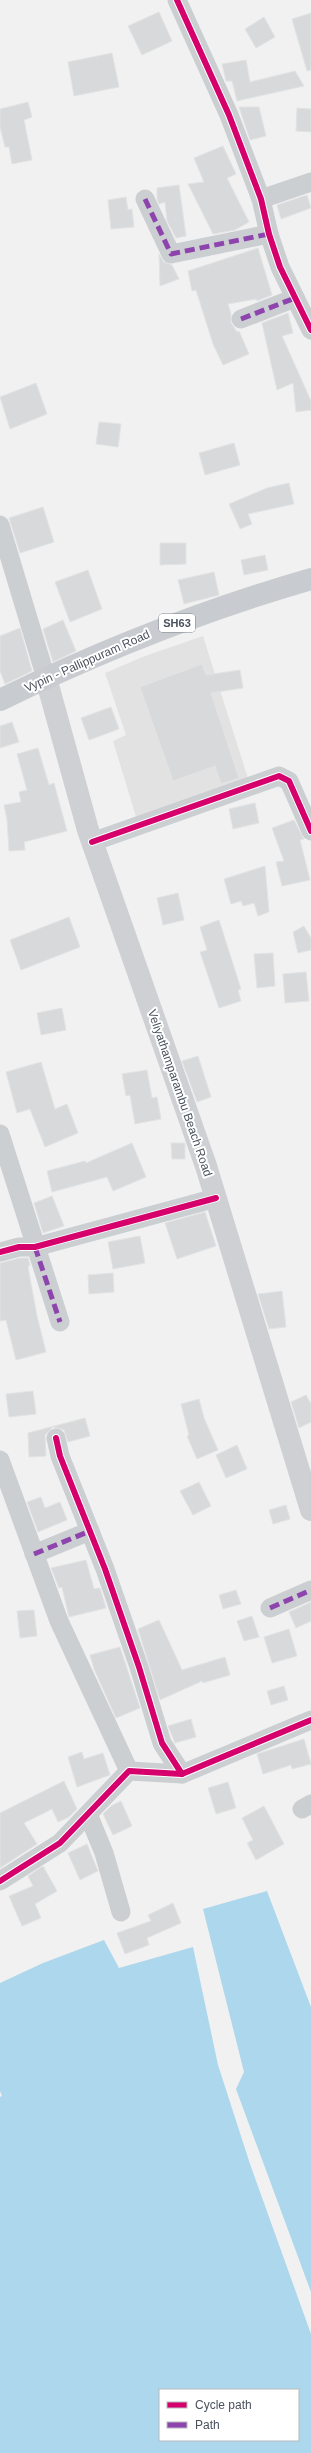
<svg xmlns="http://www.w3.org/2000/svg" width="311" height="2453" font-family="Helvetica,sans-serif">
	<rect width="100%" height="100%" fill="#f1f1f1"/>
	<polygon fill="#e3e2e3" points="203,636 250,785 137,820 113,741 126,735 105,673 145,656"/>
	<g fill="#acd7ec" fill-rule="evenodd">
		<polygon points="267,1891 311,2007 311,2292 236,2089 244,2072 203,1909"/>
		<path d="M104,1940L119,1968L193,1947L218,2065L250,2164L311,2334V2453H0V2097L2,2096L0,2091V1983L43,1963ZM160,2390H298V2440H160Z"/>
	</g>
	<g fill="#d8d9db" stroke="#e2e3e4">
		<polygon points="159,12 172,41 142,55 128,26"/>
		<polygon points="311,13 311,70 307,71 292,19"/>
		<polygon points="264,17 275,37 256,48 245,29"/>
		<polygon points="112,53 119,87 74,96 68,62"/>
		<polygon points="246,60 250,82 295,71 304,86 237,101 232,81 226,81 222,64"/>
		<polygon points="28,102 32,117 24,120 32,160 12,164 9,147 5,147 0,127 0,109"/>
		<polygon points="239,107 259,107 266,136 250,140"/>
		<polygon points="297,108 311,109 311,132 296,131"/>
		<polygon points="223,146 236,174 227,178 249,222 235,230 213,234 188,184 204,182 194,158"/>
		<polygon points="179,185 186,236 176,238 167,221 165,202 159,204 157,199 157,188"/>
		<polygon points="307,195 311,208 281,219 277,205"/>
		<polygon points="126,197 128,210 132,209 134,227 111,229 108,200"/>
		<polygon points="258,248 272,295 257,301 256,299 228,304 231,314 231,323 237,332 239,331 249,354 223,365 213,344 196,290 192,291 188,271"/>
		<polygon points="159,254 164,262 172,265 179,279 160,286"/>
		<polygon points="288,313 293,333 282,336 311,401 311,410 296,412 293,383 277,390 262,323"/>
		<polygon points="36,383 47,414 10,429 0,397"/>
		<polygon points="99,422 121,424 118,447 96,444"/>
		<polygon points="234,443 240,465 205,475 199,453"/>
		<polygon points="289,483 294,504 248,514 252,524 240,529 229,504 267,488"/>
		<polygon points="43,507 54,542 20,553 9,518"/>
		<polygon points="160,543 186,543 186,564 160,565"/>
		<polygon points="265,555 268,570 244,575 241,560"/>
		<polygon points="88,570 102,609 70,622 55,582"/>
		<polygon points="214,572 219,595 184,604 178,580"/>
		<polygon points="63,620 76,651 53,662 43,629"/>
		<polygon points="20,628 32,671 5,684 0,671 0,636"/>
		<polygon points="202,664 206,675 240,670 243,688 211,693 239,778 221,784 215,766 173,781 140,687"/>
		<polygon points="111,707 119,729 89,740 81,718"/>
		<polygon points="12,722 19,742 0,748 0,726"/>
		<polygon points="38,748 49,785 54,783 67,831 24,842 25,850 9,851 7,819 4,805 21,802 19,792 27,790 17,754"/>
		<polygon points="255,803 259,823 233,829 229,809"/>
		<polygon points="294,820 304,839 300,840 310,880 282,886 276,862 284,861 272,828"/>
		<polygon points="265,866 269,912 258,916 254,903 243,906 241,901 231,904 224,879"/>
		<polygon points="178,893 184,920 163,925 157,898"/>
		<polygon points="69,917 80,947 21,970 10,940"/>
		<polygon points="219,920 241,989 238,990 241,1001 219,1008 200,952 207,950 200,927"/>
		<polygon points="304,926 311,938 311,950 298,953 293,932"/>
		<polygon points="273,953 275,986 257,988 254,954"/>
		<polygon points="306,972 309,1001 285,1003 283,974"/>
		<polygon points="62,1008 66,1030 41,1035 37,1013"/>
		<polygon points="198,1056 211,1097 197,1102 182,1061"/>
		<polygon points="41,1062 55,1109 67,1104 78,1133 45,1147 30,1109 17,1113 6,1072"/>
		<polygon points="147,1070 152,1098 157,1097 161,1119 135,1124 130,1095 126,1096 122,1074"/>
		<polygon points="132,1143 146,1177 113,1191 107,1177 52,1192 47,1171 85,1161 86,1163"/>
		<polygon points="171,1143 185,1143 185,1159 172,1159"/>
		<polygon points="52,1196 64,1226 43,1233 34,1203"/>
		<polygon points="205,1212 216,1246 177,1259 165,1223"/>
		<polygon points="140,1236 145,1263 113,1269 108,1242"/>
		<polygon points="20,1258 28,1258 30,1265 28,1267 37,1316 46,1352 16,1360 6,1320 0,1321 0,1263"/>
		<polygon points="113,1273 114,1292 89,1294 88,1275"/>
		<polygon points="282,1291 286,1327 269,1329 258,1294"/>
		<polygon points="33,1391 36,1414 9,1417 6,1394"/>
		<polygon points="306,1395 311,1404 311,1422 299,1428 291,1402"/>
		<polygon points="199,1399 204,1418 218,1450 197,1459 187,1436 189,1435 181,1404"/>
		<polygon points="85,1418 90,1436 68,1442 64,1430 53,1427 45,1435 46,1456 29,1457 28,1433"/>
		<polygon points="237,1445 247,1469 226,1478 216,1455"/>
		<polygon points="199,1482 211,1506 193,1515 180,1491"/>
		<polygon points="41,1497 45,1508 60,1502 67,1520 38,1532 27,1502"/>
		<polygon points="286,1505 290,1519 273,1524 269,1510"/>
		<polygon points="86,1560 94,1589 100,1588 106,1608 69,1617 62,1587 59,1588 51,1568"/>
		<polygon points="236,1590 241,1604 223,1609 219,1595"/>
		<polygon points="311,1602 311,1621 296,1628 289,1612"/>
		<polygon points="34,1610 37,1636 20,1638 17,1611"/>
		<polygon points="252,1616 259,1637 244,1641 237,1621"/>
		<polygon points="159,1620 182,1670 225,1657 230,1675 203,1683 202,1681 160,1700 138,1629"/>
		<polygon points="289,1629 297,1656 272,1663 264,1637"/>
		<polygon points="120,1647 140,1708 116,1718 94,1669 90,1655"/>
		<polygon points="284,1686 288,1700 271,1705 267,1691"/>
		<polygon points="191,1719 196,1737 175,1743 168,1726"/>
		<polygon points="304,1739 311,1764 292,1769 291,1765 263,1774 257,1754"/>
		<polygon points="82,1752 84,1759 103,1753 110,1775 77,1787 68,1757"/>
		<polygon points="64,1781 77,1809 69,1817 58,1822 52,1809 24,1823 37,1844 0,1868 0,1813"/>
		<polygon points="228,1782 236,1808 216,1814 208,1788"/>
		<polygon points="121,1801 132,1826 113,1835 103,1814 111,1806"/>
		<polygon points="264,1806 284,1844 256,1860 247,1843 253,1840 242,1818"/>
		<polygon points="87,1844 98,1871 80,1880 68,1853"/>
		<polygon points="43,1866 57,1891 35,1904 41,1918 22,1926 9,1896 33,1886 28,1876"/>
		<polygon points="173,1903 181,1923 147,1938 149,1945 125,1954 117,1933 151,1921 148,1915"/>
	</g>
	<g fill="none" stroke-linecap="round" stroke-linejoin="round">
		<g stroke="#cccfd2" stroke-width="19">
			<polyline points="177,0 229,115 261,199 269,234 280,267 311,330"/>
			<polyline points="145,199 171,254 269,234"/>
			<polyline points="261,199 311,182"/>
			<polyline points="241,319 295,298"/>
			<polyline points="0,525 46,678"/>
			<polyline points="92,842 279,776 289,781 311,831"/>
			<polyline points="0,1134 60,1322"/>
			<polyline points="0,1252 19,1247 35,1247 216,1198"/>
			<polyline points="56,1438 60,1456 105,1569 139,1667 162,1743 182,1774"/>
			<polyline points="0,1460 59,1621 129,1771"/>
			<polyline points="34,1554 90,1531"/>
			<polyline points="270,1608 311,1590"/>
			<polyline points="302,1809 311,1804"/>
			<polyline points="88,1814 104,1853 121,1912"/>
			<polyline points="0,1881 60,1843 129,1771 182,1774 311,1720"/>
		</g>
		<polyline stroke="#ced0d3" stroke-width="22" points="46,678 88,830 206,1166 311,1510"/>
		<path stroke="#c8cbcf" stroke-width="22" d="M0,700C100,651 204,610 311,579"/>
		<g stroke="#8e44ad" stroke-width="5" stroke-dasharray="10 5" stroke-linecap="butt">
			<polyline points="145,199 171,254 269,234"/>
			<polyline points="241,319 295,298"/>
			<polyline points="35,1247 60,1322"/>
			<polyline points="34,1554 90,1531"/>
			<polyline points="270,1608 311,1590"/>
		</g>
		<defs>
			<g id="cycleway">
				<polyline points="177,0 229,115 261,199 269,234 280,267 311,330"/>
				<polyline points="92,842 279,776 289,781 311,831"/>
				<polyline points="0,1252 19,1247 35,1247 216,1198"/>
				<polyline points="56,1438 60,1456 105,1569 139,1667 162,1743 182,1774"/>
				<polyline points="0,1881 60,1843 129,1771 182,1774 311,1720"/>
			</g>
		</defs>
		<use href="#cycleway" stroke="#fff" stroke-width="8"/>
		<use href="#cycleway" stroke="#d6006c" stroke-width="6"/>
	</g>
	<g text-anchor="middle" dominant-baseline="central" stroke-width="4" stroke-linejoin="round" paint-order="stroke">
		<rect fill="#fff" stroke="#7f858e" stroke-width="1" x="159" y="614" width="36" height="18" rx="3"/>
		<g font-size="11" font-weight="bold" fill="#48515d">
			<text x="177" y="623">SH63</text>
		</g>
		<g font-size="12" fill="#48515d" stroke="#fff">
			<text transform="translate(87 661) rotate(-24)">Vypin - Pallippuram Road</text>
			<text transform="translate(180 1093) rotate(71)">Veliyathamparambu Beach Road</text>
		</g>
	</g>
	<rect x="159" y="2389" width="140" height="52" fill="#ffffff" stroke="#b6b9be"/>
	<rect x="167" y="2402" width="20" height="6" fill="#d6006c" stroke="#b6b9be"/>
	<text x="195" y="2409" font-size="12" fill="#48515d">Cycle path</text>
	<rect x="167" y="2422" width="20" height="6" fill="#8e44ad" stroke="#b6b9be"/>
	<text x="195" y="2429" font-size="12" fill="#48515d">Path</text>
</svg>
